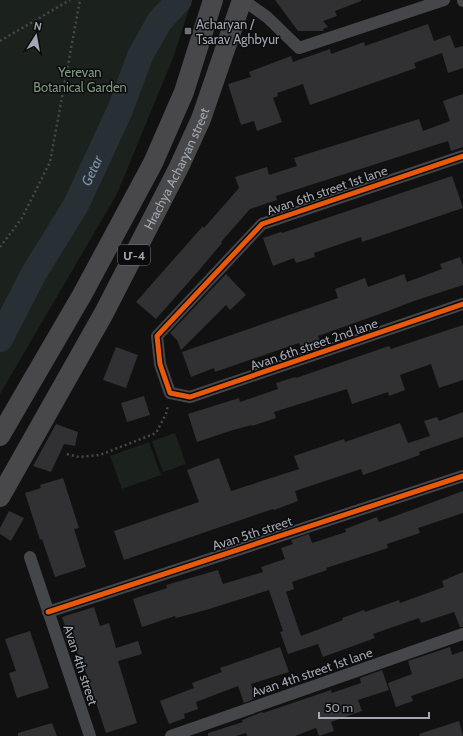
<svg xmlns="http://www.w3.org/2000/svg" width="463" height="736" font-family="Cabin,'Noto Sans Armenian',sans-serif">
	<rect width="100%" height="100%" fill="#111"/>
	<g fill="#1b211c">
		<polygon points="0,0 192,0 173,58 117,194 0,394"/>
		<polygon points="175,433 186,464 163,472 152,441"/>
		<polygon points="149,442 161,475 122,489 110,456"/>
	</g>
	<g fill="none" stroke-linecap="round" stroke-linejoin="round">
		<path stroke="#293035" stroke-width="26" id="s1" d="M0,339L34,273L76,205L120,110L140,56L159,22L179,0"/>
	</g>
	<g fill="#313133">
		<polygon points="275,0 361,0 361,1 335,11 337,16 323,21 328,27 323,29 324,31 298,31"/>
		<polygon points="428,24 434,41 450,35 455,48 463,46 463,68 448,73 442,53 414,63 416,68 310,105 303,84 277,93 278,96 273,98 282,122 257,131 254,121 241,125 228,84 251,77 249,72 291,56 293,62 330,49 331,54 364,42 365,46"/>
		<polygon points="463,94 463,147 451,151 448,141 276,196 277,200 250,209 221,242 222,243 201,268 156,319 136,302 203,226 204,228 239,188 235,177 267,167 269,175 297,166 294,158 419,119 423,131 450,121 443,101"/>
		<polygon points="452,176 463,208 362,242 361,237 314,253 315,257 296,263 294,258 273,266 263,238 281,232 282,233"/>
		<polygon points="460,257 463,265 463,285 414,301 388,311 318,336 320,341 301,348 299,343 215,372 214,368 191,377 182,352 338,298 335,289 365,278 368,287 404,274 407,282 442,269 440,264"/>
		<polygon points="226,274 246,295 230,310 226,305 181,350 177,340 170,333"/>
		<polygon points="463,325 463,380 439,388 431,364 400,375 405,390 389,396 388,392 352,404 347,389 274,412 276,418 252,426 252,425 233,430 197,442 188,414 239,398 240,402 278,389 276,383 295,377 296,378 389,346 391,349"/>
		<polygon points="116,347 138,355 126,388 103,380"/>
		<polygon points="144,396 150,415 127,422 121,403"/>
		<polygon points="463,412 463,437 419,452 420,455 363,475 361,469 295,491 298,501 274,510 273,509 124,560 114,531 199,502 187,470 219,458 231,491 299,469 294,456 344,439 345,442 400,423 408,443 430,436 424,421 437,417 439,421"/>
		<polygon points="56,424 78,432 75,446 64,444 51,472 33,466"/>
		<polygon points="63,478 79,528 74,529 86,567 55,577 42,539 40,540 25,493 41,488 40,485"/>
		<polygon points="463,491 463,513 418,528 420,533 387,544 388,548 326,568 327,570 292,582 294,589 286,592 301,636 343,620 342,618 364,610 365,612 399,600 400,603 444,587 442,581 463,572 463,627 460,627 454,612 421,623 419,618 373,634 375,638 323,657 318,644 288,654 280,632 283,631 269,590 206,610 176,618 175,616 142,627 133,599 167,588 166,585 218,570 223,584 263,572 261,567 285,559 281,548 293,544 291,540 309,534 312,543 346,532 345,529 377,517 379,522"/>
		<polygon points="9,511 24,518 11,541 0,534 0,528"/>
		<polygon points="94,607 100,626 109,623 116,648 138,641 142,654 118,661 137,723 106,733 82,660 80,661 74,642 67,644 63,630 66,629 62,617"/>
		<polygon points="30,631 49,688 17,698 9,673 16,671 5,639"/>
		<polygon points="280,647 289,672 251,684 256,698 244,703 238,686 196,702 198,709 184,714 185,718 169,724 160,701 194,688 192,683 222,672 220,668"/>
		<polygon points="450,647 452,655 463,651 463,678 411,696 413,701 396,707 388,683 412,674 408,661"/>
		<polygon points="382,670 389,690 358,700 362,711 331,722 334,731 319,736 316,728 295,736 247,736 246,733 236,736 208,736 208,733 243,722 242,720 262,712 263,713 331,690 332,693 361,683 360,678"/>
		<polygon points="459,721 463,736 420,736 419,734"/>
		<polygon points="52,723 57,736 18,736 18,733"/>
	</g>
	<g fill="none" stroke-linecap="round" stroke-linejoin="round">
		<g stroke="#47484b" stroke-width="2.5" stroke-dasharray="2 3" stroke-linecap="butt">
			<polyline points="0,41 70,0"/>
			<polyline points="0,247 22,218 50,162 80,0"/>
			<polyline points="67,454 79,457 100,455 156,433 166,414 168,405"/>
		</g>
		<g stroke="#45464a" stroke-width="12">
			<polyline points="243,0 267,17 299,48 444,0"/>
			<polyline points="463,0 463,1"/>
			<polyline points="463,156 262,224 157,336 160,364 170,393 190,397 463,304"/>
			<polyline points="30,557 90,736"/>
			<polyline points="48,612 463,476"/>
			<polyline points="171,736 463,634"/>
		</g>
		<g stroke="#48484b" stroke-width="20">
			<polyline points="0,436 82,295 153,163 184,92 213,0"/>
			<path id="s2" d="M0,497L104,313L179,167L201,119L242,0"/>
		</g>
		<defs>
			<g id="cycleway">
				<polyline points="463,156 262,224 157,336 160,364 170,393 190,397 463,304"/>
				<polyline points="48,612 463,476"/>
			</g>
		</defs>
		<use href="#cycleway" stroke="#0b0b0d" stroke-width="8"/>
		<use href="#cycleway" stroke="#e8590c" stroke-width="5"/>
	</g>
	<rect fill="#707279" stroke="#0b0b0d" stroke-width="1.5" x="184" y="27" width="8" height="8" rx="2"/>
	<g text-anchor="middle" dominant-baseline="central" stroke-width="3" stroke-linejoin="round" paint-order="stroke">
		<rect fill="#0b0b0d" stroke="#757880" stroke-width="1" x="118" y="245" width="32" height="20" rx="3"/>
		<g font-size="12" font-weight="bold" fill="#a3a7b1">
			<text x="134" y="255">Մ-4</text>
		</g>
		<g font-size="13" fill="#a3a7b1" stroke="#0b0b0d" text-anchor="start">
			<text x="196" y="24">Acharyan /<tspan x="196" dy="15">Tsarav Aghbyur</tspan></text>
		</g>
		<g font-size="13" fill="#7b9b7d" stroke="#0b0b0d">
			<text x="80" y="72">Yerevan<tspan x="80" dy="15">Botanical Garden</tspan></text>
		</g>
		<g font-size="13" fill="#a3a7b1" stroke="#0b0b0d">
			<text stroke="none"><textPath href="#s2" startOffset="373">Hrachya Acharyan street</textPath></text>
			<text transform="translate(327 190) rotate(-19)">Avan 6th street 1st lane</text>
			<text transform="translate(314 344) rotate(-19)">Avan 6th street 2nd lane</text>
			<text transform="translate(252 533) rotate(-18)">Avan 5th street</text>
			<text transform="translate(81 665) rotate(72)">Avan 4th street</text>
			<text transform="translate(312 672) rotate(-19)">Avan 4th street 1st lane</text>
		</g>
		<g font-size="14" font-style="italic" fill="#7b94ab" stroke="#0b0b0d">
			<text stroke="none"><textPath href="#s1" startOffset="192">Getar</textPath></text>
		</g>
	</g>
	<g transform="translate(36 36) rotate(11)" stroke="#0b0b0d" stroke-width="3" paint-order="stroke">
	<path d="M0-3L7 15L0 10L-7 15Z" fill="#a3a7b1"/>
	<text y="-6" font-size="11" font-weight="bold" text-anchor="middle" fill="#a3a7b1">N</text>
	</g>
	<path d="M319 712v6h110v-6" fill="none" stroke="#a3a7b1" stroke-width="2"/>
	<text x="325" y="712" font-size="12" fill="#a3a7b1" stroke="#0b0b0d" stroke-width="3" paint-order="stroke">50 m</text>
</svg>
